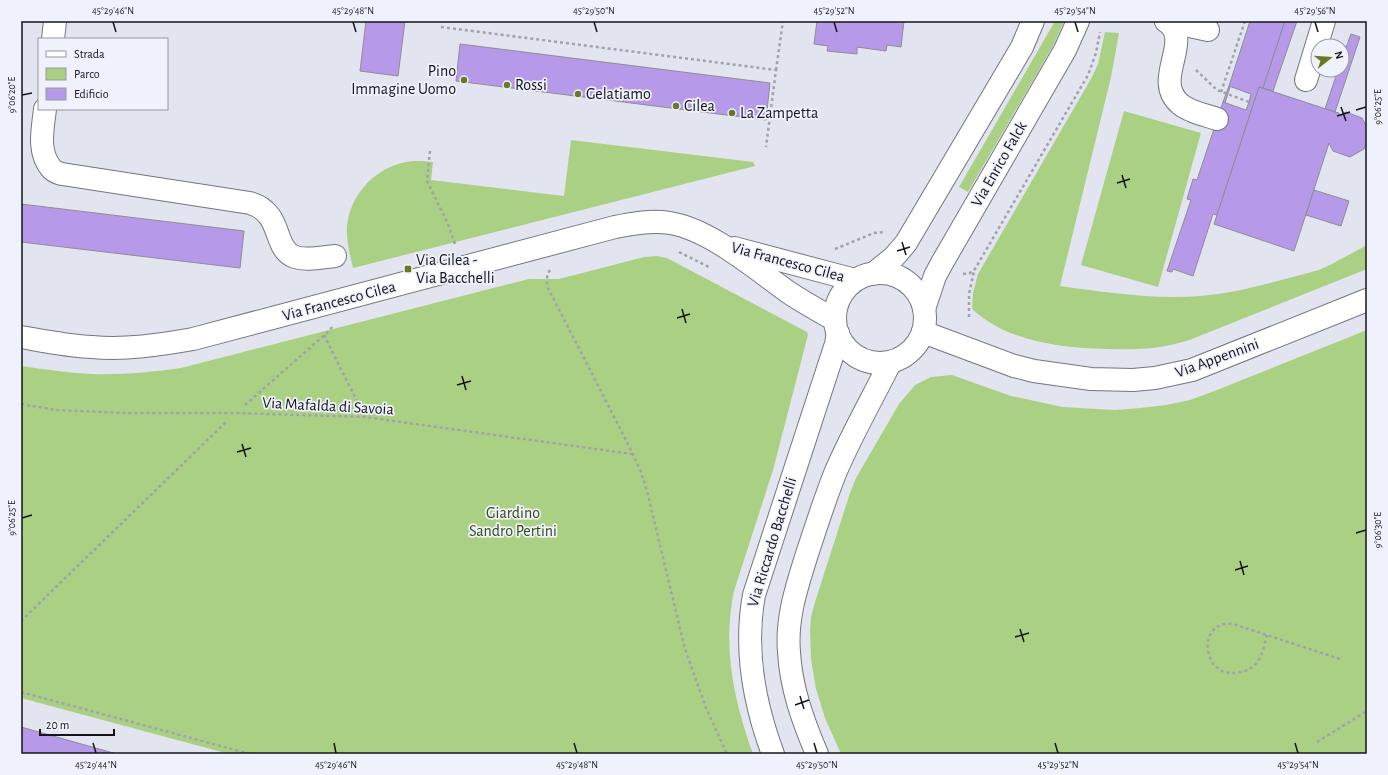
<svg xmlns="http://www.w3.org/2000/svg" width="1388" height="775" font-family="'Alegreya Sans',sans-serif">
	<rect width="100%" height="100%" fill="#e2e4ef"/>
	<g fill="#aad183">
		<polygon points="1055,21 1064,21 1054,44 968,192 959,187"/>
		<path d="M1105,32L1119,33L1111,77L1060,286C1106,292 1153,300 1200,296C1240,293 1280,280 1319,270L1332,264L1367,245V269L1192,339C1164,349 1137,350 1107,349C1060,348 1008,342 972,309L973,293L978,274L1092,77L1098,64Z"/>
		<polygon points="1124,111 1201,133 1158,287 1081,265"/>
		<path d="M571,140L753,162L755,166L353,268C350,255 346,240 347,226C350,196 373,170 402,163C412,160 422,161 433,162L431,180L564,196Z"/>
		<path d="M657,256L667,258L807,332L808,335L773,470L734,591C722,647 734,701 753,754H229L21,698V366C44,369 68,373 92,374C121,375 152,372 181,368L529,279H559L644,257Z"/>
		<polygon points="1367,330 1367,754 841,754 825,718 816,689 811,659 810,630 811,617 815,602 850,493 856,478 899,404 915,385 931,377 952,375 1011,396 1063,407 1115,410 1140,408 1166,405 1190,400 1217,390"/>
	</g>
	<g fill="#b799e9" stroke="#8f8c96">
		<polygon points="366,21 405,21 398,76 360,71"/>
		<polygon points="817,21 904,21 901,47 887,45 886,51 857,47 857,54 827,51 828,46 814,44"/>
		<polygon points="1250,21 1285,21 1263,88 1259,87 1217,215 1213,214 1193,276 1173,269 1172,272 1167,271 1191,200 1187,199 1193,179 1197,180 1223,102 1246,110 1249,102 1251,94 1229,86"/>
		<polygon points="1285,21 1297,21 1273,91 1263,88"/>
		<polygon points="1351,34 1360,37 1335,112 1325,109 1338,70 1342,70 1342,59"/>
		<polygon points="460,44 770,83 766,120 456,81"/>
		<polygon points="1229,86 1230,87 1225,103 1223,102"/>
		<polygon points="1259,87 1335,112 1339,113 1338,116 1346,112 1362,118 1367,127 1367,141 1364,149 1350,157 1333,151 1329,143 1294,251 1214,224"/>
		<polygon points="1314,190 1349,201 1341,226 1306,215"/>
		<polygon points="21,204 244,231 240,268 21,242"/>
		<polygon points="21,727 117,754 21,754"/>
	</g>
	<g fill="none" stroke-linecap="round" stroke-linejoin="round">
		<defs>
			<g id="minor">
				<path d="M1166,21C1195,40 1151,79 1180,104C1190,112 1205,115 1217,119"/>
				<polyline points="1166,21 1208,30"/>
				<polyline points="53,39 55,21"/>
				<polyline points="1306,80 1324,21"/>
				<path d="M45,109C43,128 37,151 51,168C53,171 58,173 62,174L250,203C284,213 272,249 295,257C307,261 323,257 335,256"/>
				<polyline points="734,248 855,280"/>
				<circle cx="880" cy="318" r="45"/>
				<polyline points="873,274 894,257 906,243 1022,47 1033,21"/>
				<polyline points="924,309 935,276 942,263 1065,50 1078,21"/>
				<polyline points="923,332 1014,366 1034,371 1091,379 1133,380 1155,378 1192,370 1367,300"/>
				<path d="M21,337C44,341 68,346 92,347C126,350 159,345 193,339L615,227C634,223 652,220 670,223C709,229 756,269 788,292C803,302 819,311 835,320"/>
				<path d="M773,754C754,703 744,649 754,595L836,344L838,333"/>
				<path d="M817,754C803,721 791,688 789,652C786,618 797,586 807,554C816,527 825,498 836,471C852,434 872,399 890,363"/>
			</g>
		</defs>
		<use href="#minor" stroke="#74767f" stroke-width="24"/>
		<g stroke="#a1a2ab" stroke-width="2.5" stroke-dasharray="3 3" stroke-linecap="butt">
			<polyline points="441,27 776,70 766,147"/>
			<polyline points="776,70 783,21"/>
			<polyline points="1196,70 1217,90 1249,102"/>
			<polyline points="1221,92 1245,21"/>
			<polyline points="430,151 427,181 448,224 455,244"/>
			<polyline points="835,249 874,233 884,232"/>
			<polyline points="679,252 711,268"/>
			<path d="M550,270C546,276 546,283 549,290L629,446L641,472L647,491L685,649L706,708L727,754"/>
			<polyline points="963,274 970,273 975,269 1088,75 1096,53 1100,32"/>
			<polyline points="969,317 969,294 974,271"/>
			<polyline points="324,335 365,417"/>
			<polyline points="21,404 56,410 126,413 236,413 365,417 632,454"/>
			<polyline points="245,405 329,331 332,327"/>
			<polyline points="21,621 226,422"/>
			<path d="M1267,635C1265,643 1263,653 1258,661C1254,667 1248,671 1240,672C1202,682 1195,619 1233,624L1340,659"/>
			<polyline points="21,692 250,754"/>
			<polyline points="1317,742 1367,711"/>
		</g>
		<use href="#minor" stroke="#fff" stroke-width="22"/>
	</g>
	<path fill="none" stroke="#151519" stroke-width="1.5" d="M113,22L116,32M353,22L356,32M594,22L597,32M834,22L837,32M1075,22L1078,32M1315,22L1318,32M22,95L32,93M1341,107L1346,121M1356,110L1366,107M1337,116L1350,112M1122,175L1126,188M1117,183L1130,179M902,242L906,255M897,251L910,247M682,309L686,323M677,318L690,314M462,376L466,390M457,385L471,381M242,444L246,457M237,452L251,448M22,518L32,515M1356,533L1366,530M1240,561L1244,575M1235,570L1248,566M1020,629L1024,642M1015,637L1029,633M800,696L804,709M795,705L809,700M93,743L96,753M334,743L336,753M574,743L577,753M814,743L817,753M1055,743L1058,753M1295,743L1298,753"/>
	<g fill="#6a7825" stroke="#eff1fc" stroke-width="1.5">
		<circle cx="464" cy="80" r="4"/>
		<circle cx="507" cy="85" r="4"/>
		<circle cx="578" cy="94" r="4"/>
		<circle cx="676" cy="106" r="4"/>
		<circle cx="732" cy="113" r="4"/>
		<rect x="404" y="265" width="8" height="8" rx="2"/>
	</g>
	<g text-anchor="middle" dominant-baseline="central" stroke-width="3.5" stroke-linejoin="round" paint-order="stroke">
		<g font-size="16" fill="#151519" stroke="#eff1fc" text-anchor="start">
			<text x="456" y="71" text-anchor="end">Pino<tspan x="456" dy="18">Immagine Uomo</tspan></text>
			<text x="515" y="85">Rossi</text>
			<text x="586" y="94">Gelatiamo</text>
			<text x="684" y="106">Cilea</text>
			<text x="740" y="113">La Zampetta</text>
			<text x="416" y="260">Via Cilea -<tspan x="416" dy="18">Via Bacchelli</tspan></text>
		</g>
		<g font-size="16" fill="#151519" stroke="#eff1fc">
			<text transform="translate(999 164) rotate(-60)">Via Enrico Falck</text>
			<text transform="translate(788 262) rotate(15)">Via Francesco Cilea</text>
			<text transform="translate(339 301) rotate(-15)">Via Francesco Cilea</text>
			<text transform="translate(1217 358) rotate(-20)">Via Appennini</text>
			<text transform="translate(328 406) rotate(3)">Via Mafalda di Savoia</text>
			<text transform="translate(772 542) rotate(-73)">Via Riccardo Bacchelli</text>
		</g>
		<g font-size="16" fill="#324b12" stroke="#eff1fc">
			<text x="513" y="513">Giardino<tspan x="513" dy="18">Sandro Pertini</tspan></text>
		</g>
	</g>
	<rect width="1388" height="775" fill="none" stroke="#eff1fc" stroke-width="44"/>
	<rect x="38" y="38" width="130" height="72" fill="#eff1fc" stroke="#9899a1"/>
	<rect x="46" y="51" width="20" height="6" fill="#ffffff" stroke="#9899a1"/>
	<text x="74" y="58" font-size="12" fill="#151519">Strada</text>
	<rect x="46" y="68" width="20" height="12" fill="#aad183" stroke="#9899a1"/>
	<text x="74" y="78" font-size="12" fill="#151519">Parco</text>
	<rect x="46" y="88" width="20" height="12" fill="#b799e9" stroke="#9899a1"/>
	<text x="74" y="98" font-size="12" fill="#151519">Edificio</text>
	<g transform="translate(1330 58) rotate(73)"><circle r="19" fill="#eff1fc" stroke="#9899a1"/>
	<path d="M0-3L7 15L0 10L-7 15Z" fill="#6a7825"/>
	<text y="-6" font-size="11" font-weight="bold" text-anchor="middle" fill="#151519">N</text>
	</g>
	<path d="M40 729v6h74v-6" fill="none" stroke="#151519" stroke-width="2"/>
	<text x="46" y="729" font-size="12" fill="#151519" stroke="#eff1fc" stroke-width="3" paint-order="stroke">20 m</text>
	<rect x="22" y="22" width="1344" height="731" fill="none" stroke="#151519" stroke-width="1.5"/>
	<g font-size="10" text-anchor="middle" fill="#151519">
		<text x="113" y="14">45°29'46"N</text>
		<text x="353" y="14">45°29'48"N</text>
		<text x="594" y="14">45°29'50"N</text>
		<text x="834" y="14">45°29'52"N</text>
		<text x="1075" y="14">45°29'54"N</text>
		<text x="1315" y="14">45°29'56"N</text>
		<text transform="translate(11 95) rotate(-90)" y="4">9°06'20"E</text>
		<text transform="translate(1377 107) rotate(-90)" y="4">9°06'25"E</text>
		<text transform="translate(11 518) rotate(-90)" y="4">9°06'25"E</text>
		<text transform="translate(1377 530) rotate(-90)" y="4">9°06'30"E</text>
		<text x="96" y="768">45°29'44"N</text>
		<text x="336" y="768">45°29'46"N</text>
		<text x="577" y="768">45°29'48"N</text>
		<text x="817" y="768">45°29'50"N</text>
		<text x="1058" y="768">45°29'52"N</text>
		<text x="1298" y="768">45°29'54"N</text>
	</g>
</svg>
